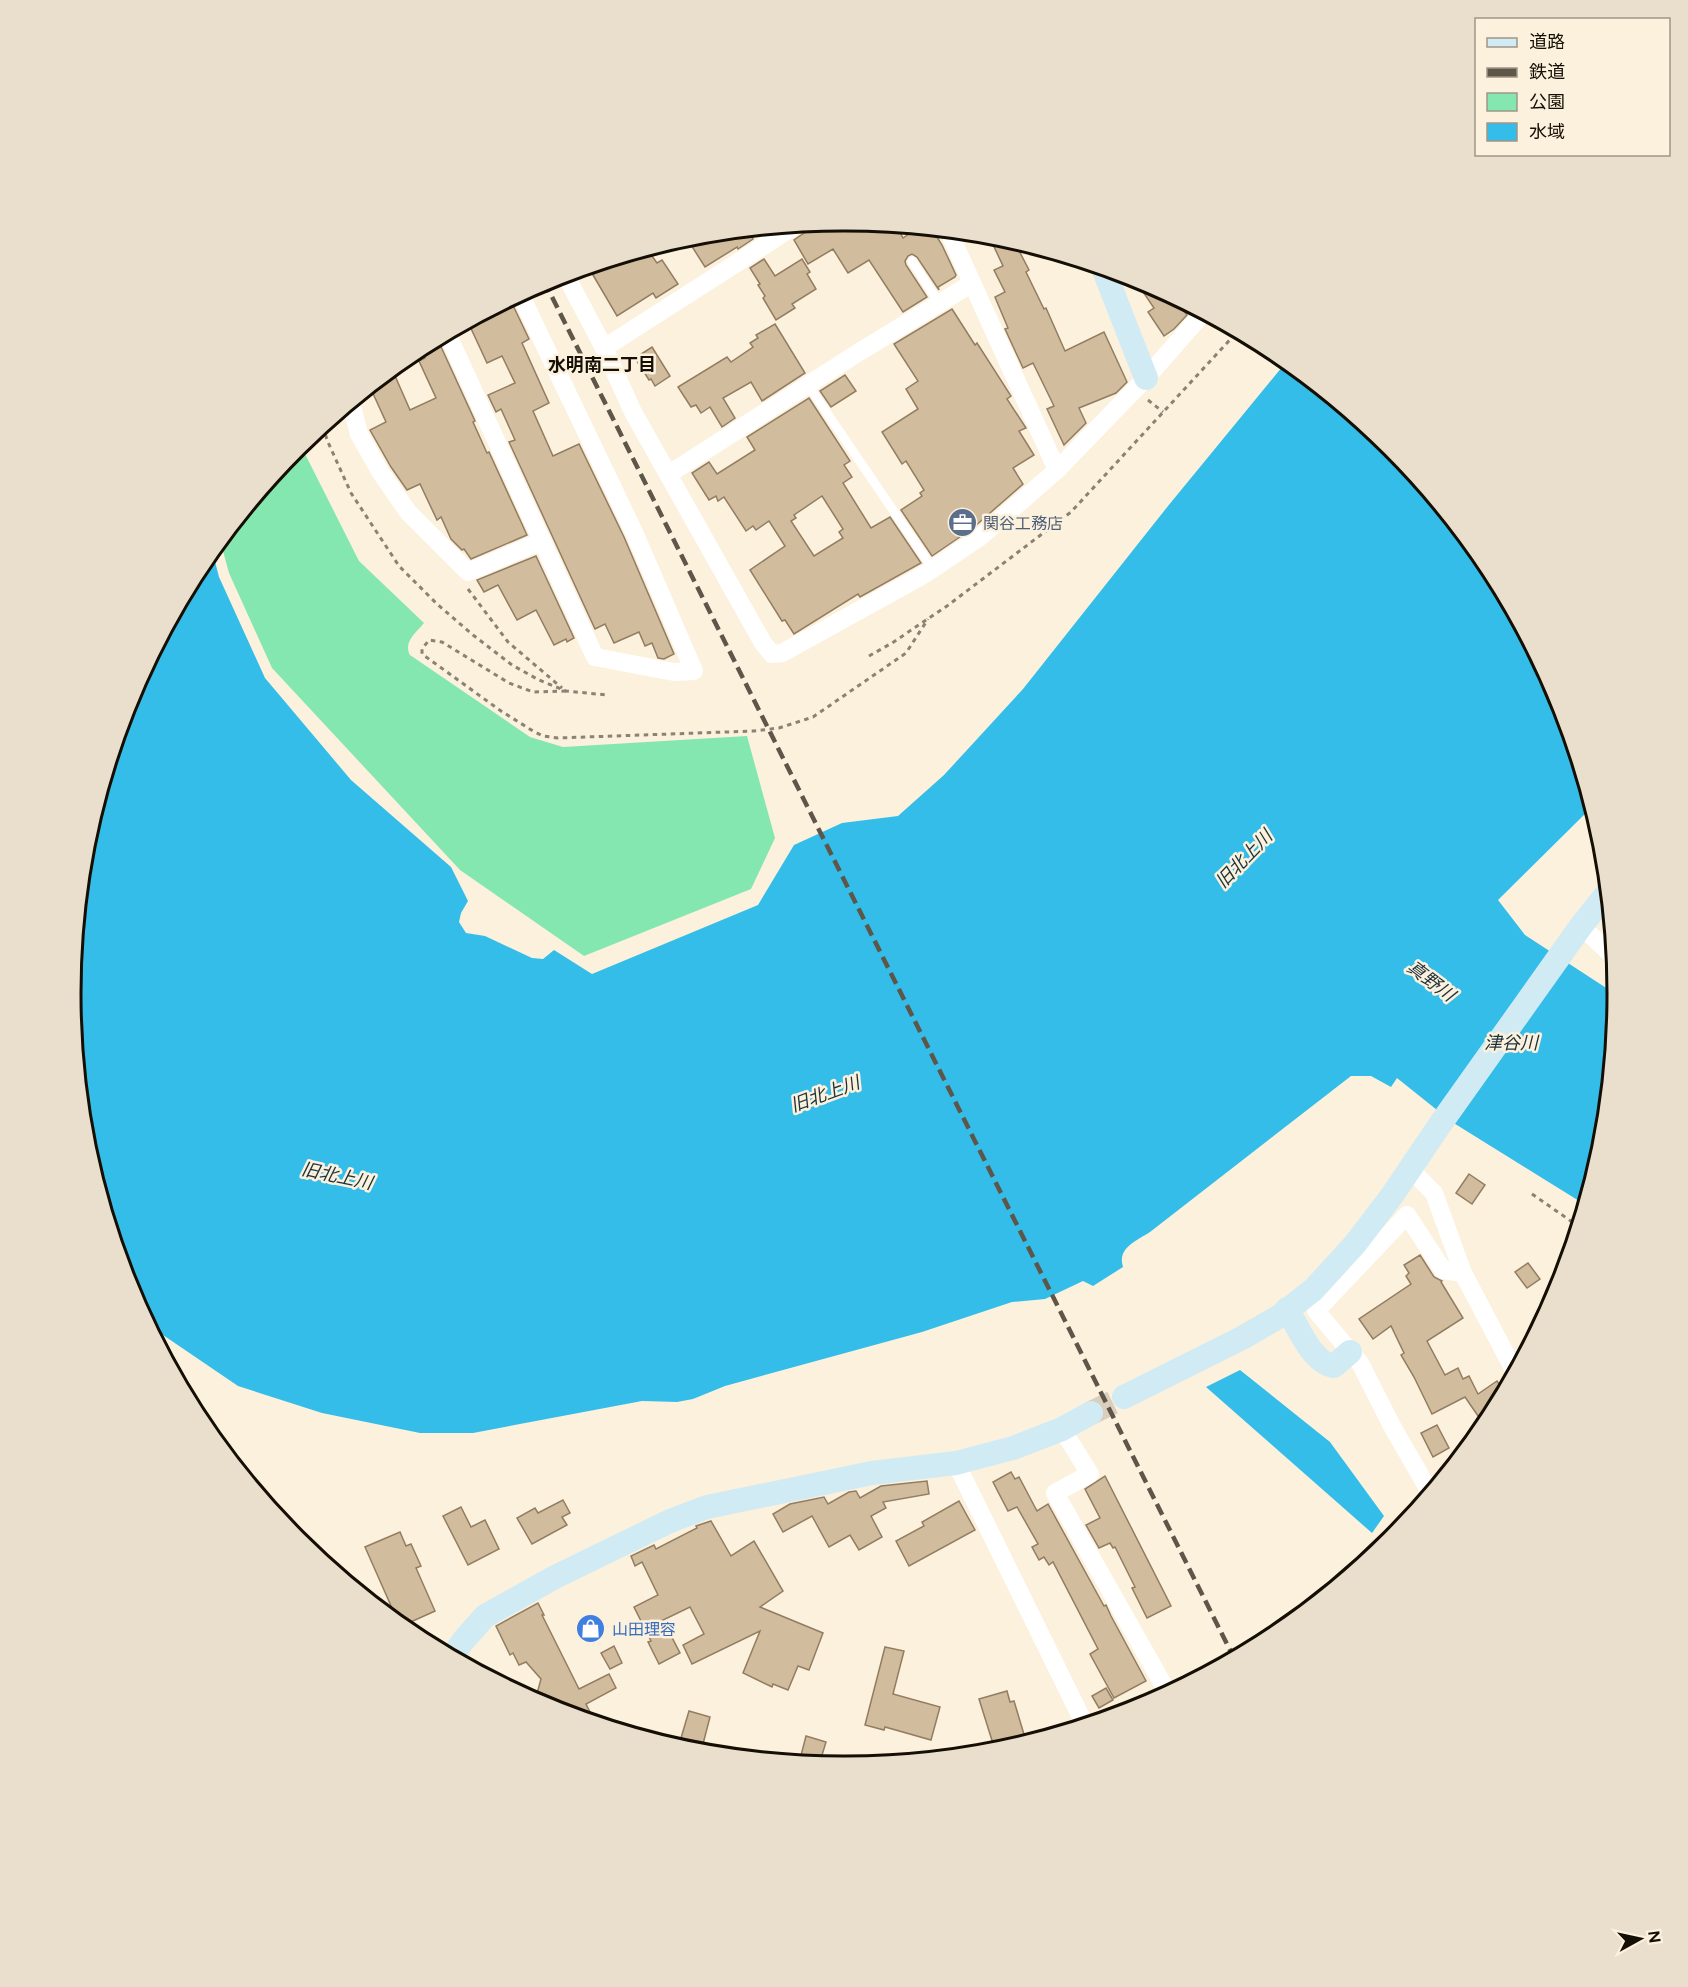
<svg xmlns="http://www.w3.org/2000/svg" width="1688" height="1987" font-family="Figtree,'Noto Sans JP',sans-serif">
	<rect width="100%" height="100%" fill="#fcf1dd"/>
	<path fill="#85e7b0" d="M300,444L359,561L424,623C416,633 403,642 410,655L530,737L563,747L747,736L775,838L751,889L584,956L460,870L272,668L229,573L220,540Z"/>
	<g fill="#34bde8">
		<path d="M1287,361L1391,447L1487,564L1559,698L1592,807L1498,900L1525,935L1617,995L1603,1145L1584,1204L1452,1122L1397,1078L1391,1087L1371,1076H1351L1150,1232C1136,1241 1117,1248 1123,1267L1093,1286L1083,1281L1045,1299L1012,1302L922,1332L725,1386L693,1399L677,1402L642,1401L473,1433H420L322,1413L238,1386L163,1335L140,1309L129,1289L85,1144L71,993L85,842L130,697L201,563L212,550L219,577L265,678L351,780L451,867L468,901L461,913L459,922L466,933L485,936L532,958L543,959L554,950L592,974L758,905L794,845L842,823L898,816L944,775L1023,689L1168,506Z"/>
		<polygon points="1240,1370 1330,1442 1384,1516 1372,1533 1206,1387"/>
	</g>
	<g fill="#d2bc9e" stroke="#927d61" stroke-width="1.5" fill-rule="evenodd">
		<polygon points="844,220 896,225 903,238 919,227 932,229 942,245 956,275 955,277 938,287 939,290 917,257 912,254 908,256 905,261 906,265 927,297 903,312 869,260 848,273 833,249 808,264 794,240 820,222"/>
		<polygon points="767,228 752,237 753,239 738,249 737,247 705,267 686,237 693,235"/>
		<polygon points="988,234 1014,241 1029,270 1026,272 1044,309 1046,308 1065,351 1104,332 1127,382 1116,393 1079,408 1086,423 1064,445 1047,409 1054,406 1033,363 1023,368 1005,329 1008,328 995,297 1005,292 994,270 1003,266"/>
		<polygon points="647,249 657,263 662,260 678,284 656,298 653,293 617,316 593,275 595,273 590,266"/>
		<polygon points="764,259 775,276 802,259 810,272 807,274 816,289 792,304 795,308 776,320 763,298 765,296 758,285 760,284 750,268"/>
		<polygon points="1133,277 1191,306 1184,311 1187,315 1174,329 1164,336 1148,312 1154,308"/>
		<polygon points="510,299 529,339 522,343 549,403 533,411 553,456 579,444 624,537 674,654 664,659 658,658 652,643 645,646 639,632 614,643 605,624 595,629 509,442 515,440 501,409 496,412 488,395 515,383 502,356 487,363 468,322"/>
		<polygon points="952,309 975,345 977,343 1011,396 1007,399 1026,428 1019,431 1034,455 1013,468 1023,484 973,528 932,556 901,510 922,496 920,493 924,490 906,461 902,464 882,432 918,409 906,389 918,381 894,344"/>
		<polygon points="775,324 805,373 762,401 751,382 723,398 735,418 722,427 710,407 701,413 696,405 691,407 678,387 727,357 731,362 753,347 750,343 758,338 756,335"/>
		<polygon points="437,338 475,421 473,422 487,453 489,452 527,535 471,559 464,549 462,550 451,539 441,517 437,520 420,484 407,490 391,467 370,430 386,422 370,387 392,369 410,410 436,398 419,361 425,358 420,347"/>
		<polygon points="652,347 670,376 655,386 651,379 649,380 635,358"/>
		<polygon points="845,375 856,391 831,407 820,391"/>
		<path d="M809,398L850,461L844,465L852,477L843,483L871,528L890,517L921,563L860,597L858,594L794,634L785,620L782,621L750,570L785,546L769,521L756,530L753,526L746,531L724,497L718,501L716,496L709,500L692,473L709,462L717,474L755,450L747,437ZM822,496L843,529L839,532L843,538L814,556L791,521L796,518L794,515Z"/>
		<polygon points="536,556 574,638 567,642 566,639 554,645 536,610 517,620 498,585 484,592 477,580"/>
		<polygon points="1469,1174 1485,1185 1472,1204 1456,1193"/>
		<polygon points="1420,1255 1434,1277 1442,1281 1441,1282 1463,1318 1427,1341 1445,1375 1458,1368 1463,1379 1469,1376 1478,1394 1497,1381 1504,1392 1485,1426 1465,1397 1432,1414 1414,1377 1401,1355 1404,1353 1391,1326 1373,1339 1359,1319 1411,1284 1406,1276 1409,1273 1404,1265"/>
		<polygon points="1528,1263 1540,1279 1527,1288 1515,1272"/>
		<polygon points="1437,1425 1449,1448 1433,1457 1421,1433"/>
		<polygon points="1011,1472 1015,1479 1019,1477 1037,1511 1048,1504 1104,1606 1106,1605 1111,1616 1146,1681 1114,1698 1090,1654 1098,1649 1053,1562 1049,1565 1044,1557 1039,1560 1032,1547 1038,1544 1017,1507 1008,1511 993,1482"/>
		<polygon points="1105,1476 1171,1606 1147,1618 1132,1588 1135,1587 1115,1547 1113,1548 1110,1543 1099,1548 1086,1525 1100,1518 1085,1489"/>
		<polygon points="927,1481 929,1494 883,1502 886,1508 871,1516 882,1537 859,1550 850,1535 829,1547 812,1516 783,1532 773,1514 790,1504 824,1497 828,1504 849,1492 856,1491 860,1498 881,1486"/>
		<polygon points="563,1500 570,1513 562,1517 567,1525 532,1544 517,1518 535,1508 538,1513"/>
		<polygon points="959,1501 975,1530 909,1566 896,1541 924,1526 922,1522"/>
		<polygon points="461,1507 471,1527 485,1520 499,1549 468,1565 443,1516"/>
		<polygon points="711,1521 731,1556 754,1541 783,1591 760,1607 823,1633 809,1670 798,1666 788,1690 773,1684 772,1687 743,1673 760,1631 692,1664 683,1645 704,1634 690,1607 663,1620 680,1653 659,1664 648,1642 651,1641 634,1607 658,1595 642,1562 635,1566 631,1556 654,1545 656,1549 697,1528 696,1526"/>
		<polygon points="400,1532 406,1546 411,1544 421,1566 416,1568 435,1611 402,1626 399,1624 365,1547"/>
		<polygon points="538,1603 544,1615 542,1615 579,1689 609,1674 616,1688 586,1704 593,1718 535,1701 541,1679 526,1662 519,1665 513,1653 510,1655 496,1626"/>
		<polygon points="614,1646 622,1663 610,1669 601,1653"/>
		<polygon points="885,1647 904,1651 893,1694 940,1707 931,1740 885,1727 884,1730 865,1725"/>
		<polygon points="1106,1688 1113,1700 1099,1708 1092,1696"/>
		<polygon points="1007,1691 1010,1702 1014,1701 1026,1741 995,1750 979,1699"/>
		<polygon points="689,1711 710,1717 703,1744 681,1738"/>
		<polygon points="806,1736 826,1742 819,1765 799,1763"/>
	</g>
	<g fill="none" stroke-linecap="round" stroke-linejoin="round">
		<polyline stroke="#d9cfbc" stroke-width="24" stroke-dasharray="24 12" stroke-linecap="butt" points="1091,1413 1124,1397"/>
		<g stroke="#8b8273" stroke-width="3" stroke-dasharray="4.5 4.5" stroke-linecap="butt">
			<polyline points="1148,400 1163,412"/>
			<polyline points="323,426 327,440 351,493 399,566 437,604 473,635 512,665 539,680 566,691 607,695"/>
			<polyline points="468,589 508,642 562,688"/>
			<polyline points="869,656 892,643 947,606 1071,512 1238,331"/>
			<polyline points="566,691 533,692 509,683 442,642 429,640 422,649 422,654 501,711 533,731 543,736 558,738 754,731 779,728 813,717 906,653 928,619"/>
			<polyline points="1532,1194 1578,1226"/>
		</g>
		<g stroke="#fff" stroke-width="9">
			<polyline points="912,261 939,303"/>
			<polyline points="808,385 933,569"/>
		</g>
		<g stroke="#fff" stroke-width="18">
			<polyline points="948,230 1057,470"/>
			<polyline points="565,274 604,348 633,412 763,643 772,654 782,653 925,574 980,537 1057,470 1146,378 1203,313"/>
			<polyline points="447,333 595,657 674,672 694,671 634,532 520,294"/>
			<polyline points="604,348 796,225"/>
			<polyline points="351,402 359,434 381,473 408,512 468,572 542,541"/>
			<polyline points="669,474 856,354 971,284"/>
			<polyline points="1581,926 1614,957"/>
			<polyline points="1410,1169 1434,1193 1463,1273 1515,1372"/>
			<polyline points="1062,1429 1090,1474 1055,1493 1168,1693"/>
			<polyline points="956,1463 1085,1725"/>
			<polyline points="1430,1492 1393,1428 1360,1363 1316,1311 1407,1215 1443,1270 1463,1273"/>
		</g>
		<g stroke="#d1ebf4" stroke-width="24">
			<polyline points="1103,268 1146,378"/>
			<path d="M1287,1309C1298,1327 1312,1363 1334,1366L1350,1352"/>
			<polyline points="1124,1397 1242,1338 1280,1316 1314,1289 1355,1244 1391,1197 1441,1123 1581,926 1608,892"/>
			<polyline points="452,1657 463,1641 485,1616 555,1577 670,1521 707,1507 872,1473 956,1463 1013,1448 1062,1429 1091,1413"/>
		</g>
		<polyline stroke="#5d5649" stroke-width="4.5" stroke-dasharray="12 6" stroke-linecap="butt" points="544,281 1234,1658"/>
	</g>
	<defs>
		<symbol id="office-disc" viewBox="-11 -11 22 22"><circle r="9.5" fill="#5c6f8a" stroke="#fcf1dd"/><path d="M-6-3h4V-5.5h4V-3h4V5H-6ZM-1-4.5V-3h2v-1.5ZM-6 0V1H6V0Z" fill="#fff"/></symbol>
		<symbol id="shop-disc" viewBox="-11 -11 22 22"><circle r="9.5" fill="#3f7fe0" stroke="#fcf1dd"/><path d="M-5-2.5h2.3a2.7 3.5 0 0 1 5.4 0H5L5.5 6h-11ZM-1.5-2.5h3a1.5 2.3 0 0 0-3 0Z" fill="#fff"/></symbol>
	</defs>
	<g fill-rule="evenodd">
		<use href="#office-disc" x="946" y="506" width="33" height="33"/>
		<use href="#shop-disc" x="574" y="1612" width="33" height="33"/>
	</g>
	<g text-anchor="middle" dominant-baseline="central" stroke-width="5" stroke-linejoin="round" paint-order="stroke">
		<g font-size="16" fill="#4e5e75" stroke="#fcf1dd" text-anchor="start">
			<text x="983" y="523">関谷工務店</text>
		</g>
		<g font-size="16" fill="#366cbe" stroke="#fcf1dd" text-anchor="start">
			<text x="612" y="1629">山田理容</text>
		</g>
		<g font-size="18" font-weight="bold" fill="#140e04" stroke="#fcf1dd">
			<text x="602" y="365">水明南二丁目</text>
		</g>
		<g font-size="18" font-style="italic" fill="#1c313a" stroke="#fcf1dd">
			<text transform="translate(1244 859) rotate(-46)">旧北上川</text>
			<text transform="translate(1431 981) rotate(37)">真野川</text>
			<text x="1511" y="1043">津谷川</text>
			<text transform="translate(825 1094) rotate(-20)">旧北上川</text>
			<text transform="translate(337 1176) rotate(12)">旧北上川</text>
		</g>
	</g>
	<path d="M0 0H1688V1987H0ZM843 231H845A762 762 0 0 1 1607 993V994A762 762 0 0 1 845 1756H843A762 762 0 0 1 81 994V993A762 762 0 0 1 843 231Z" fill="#e9dfcc" fill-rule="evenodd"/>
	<path fill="none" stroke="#140e04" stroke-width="3" d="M843 231H845A762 762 0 0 1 1607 993V994A762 762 0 0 1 845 1756H843A762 762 0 0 1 81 994V993A762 762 0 0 1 843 231Z"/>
	<rect x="1475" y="18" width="195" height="138" fill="#fcf1dd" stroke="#9f9686" stroke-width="1.5"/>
	<rect x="1487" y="38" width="30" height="9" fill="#d1ebf4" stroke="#9f9686" stroke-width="1.5"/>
	<text x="1529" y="48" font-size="18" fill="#140e04">道路</text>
	<rect x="1487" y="68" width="30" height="9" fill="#5d5649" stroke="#9f9686" stroke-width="1.5"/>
	<text x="1529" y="78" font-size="18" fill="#140e04">鉄道</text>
	<rect x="1487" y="93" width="30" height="18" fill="#85e7b0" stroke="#9f9686" stroke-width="1.5"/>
	<text x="1529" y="108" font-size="18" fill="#140e04">公園</text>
	<rect x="1487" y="123" width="30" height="18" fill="#34bde8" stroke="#9f9686" stroke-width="1.5"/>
	<text x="1529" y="138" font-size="18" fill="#140e04">水域</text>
	<g transform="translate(1640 1939) rotate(82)" stroke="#fcf1dd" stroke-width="4.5" paint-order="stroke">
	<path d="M0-4.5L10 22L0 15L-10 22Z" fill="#140e04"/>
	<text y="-9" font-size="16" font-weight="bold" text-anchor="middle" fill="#140e04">N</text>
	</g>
</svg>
